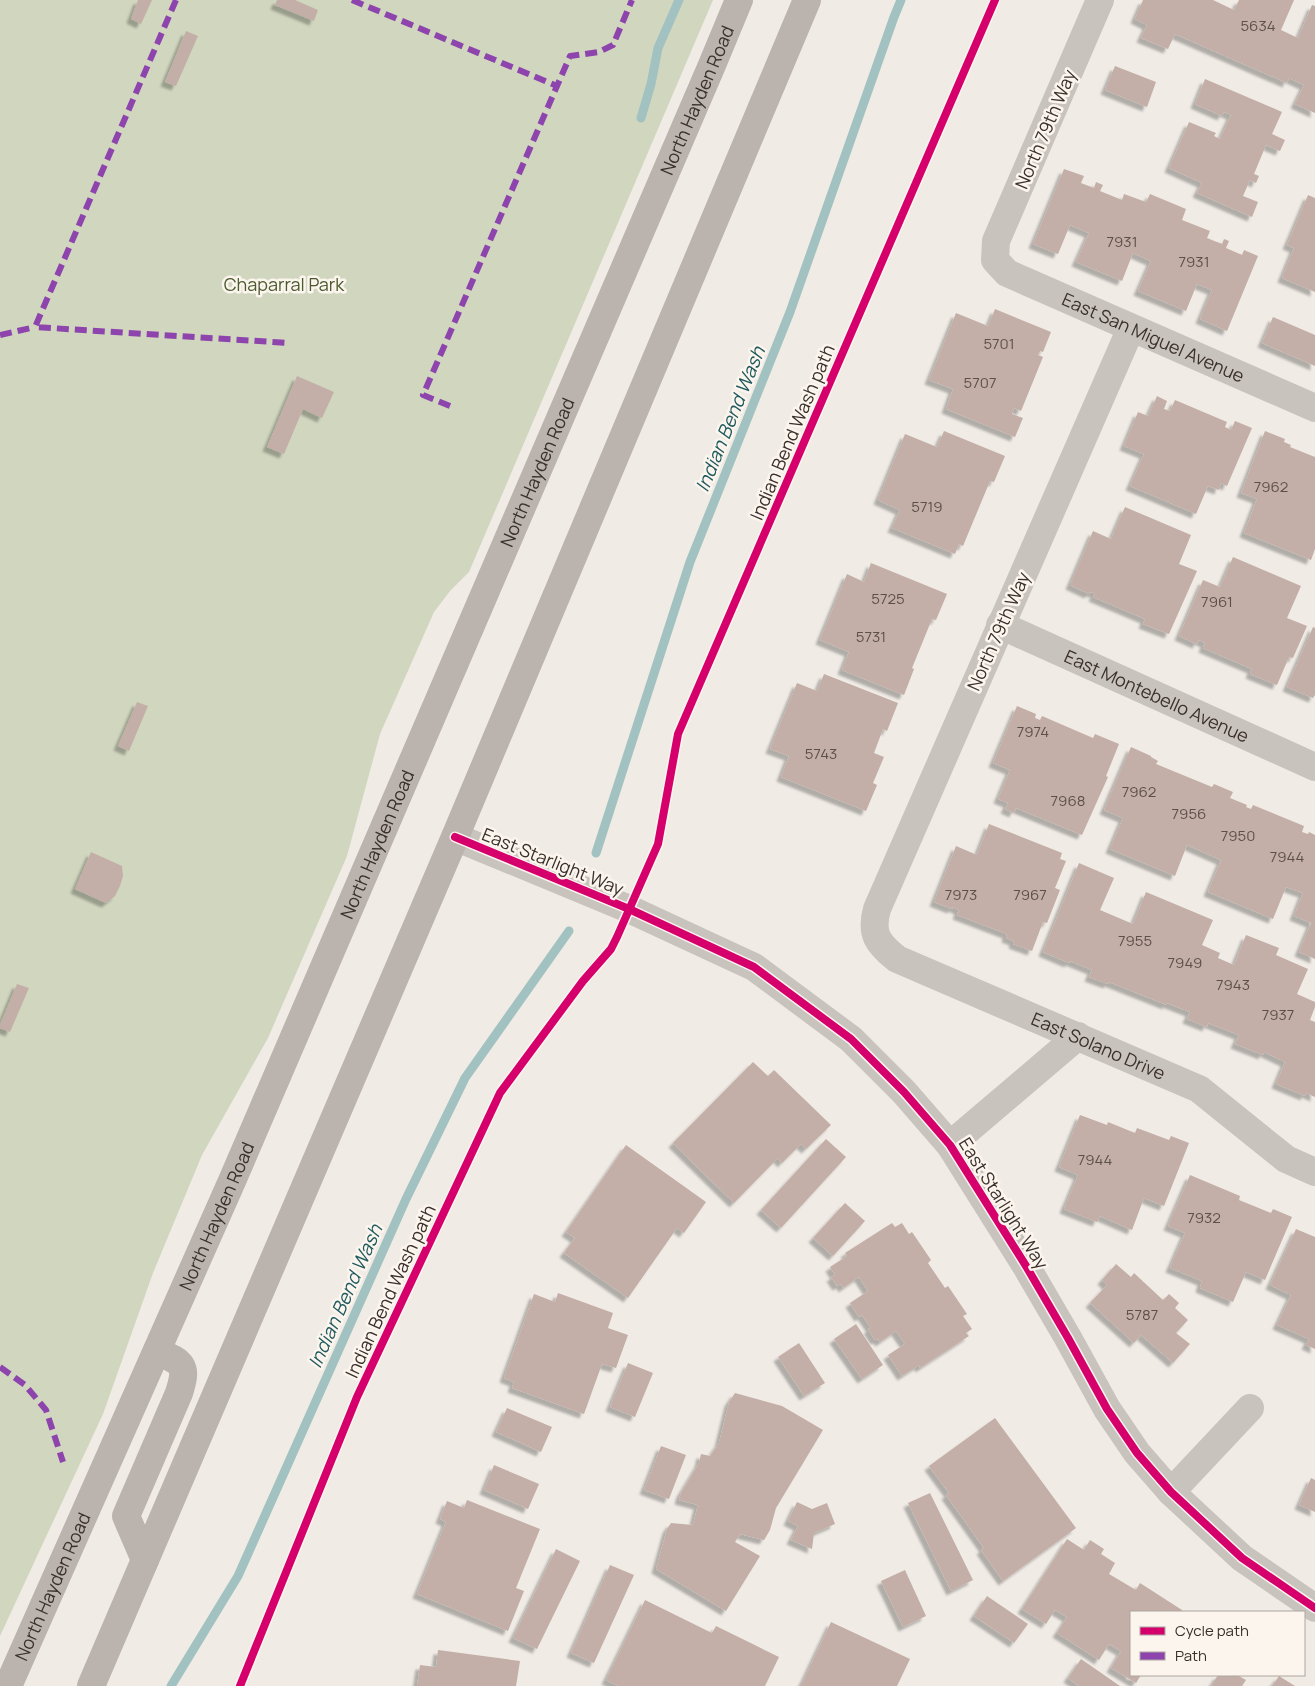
<svg xmlns="http://www.w3.org/2000/svg" width="1315" height="1686" font-family="Manrope,sans-serif">
	<defs>
		<filter id="shadow"><feDropShadow dx="-4.5" dy="4.5" stdDeviation="1" flood-color="#0004"/></filter>
	</defs>
	<rect width="100%" height="100%" fill="#f0ebe5"/>
	<polygon fill="#d1d6bf" points="0,0 713,0 469,572 450,591 434,612 380,734 347,856 268,1038 202,1155 153,1273 103,1414 0,1636"/>
	<g fill="none" stroke-linecap="round" stroke-linejoin="round">
		<g stroke="#a1c2c1" stroke-width="9">
			<polyline points="641,118 651,84 658,48 679,0"/>
			<polyline points="596,853 690,562 790,312 894,17 901,0"/>
			<polyline points="171,1686 238,1576 406,1199 465,1078 569,931"/>
		</g>
	</g>
	<g fill="#c3afa7" filter="url(#shadow)">
		<polygon points="138,0 152,0 141,24 131,19"/>
		<polygon points="277,0 295,0 318,10 314,21 275,5"/>
		<polygon points="1143,0 1213,0 1234,10 1239,0 1294,0 1281,30 1298,38 1312,5 1315,6 1315,113 1295,104 1304,85 1289,78 1287,83 1175,34 1168,49 1141,38 1147,25 1135,19"/>
		<polygon points="186,31 198,36 176,86 165,82"/>
		<polygon points="1115,66 1156,82 1147,107 1105,90"/>
		<polygon points="1205,79 1282,112 1272,134 1285,140 1280,151 1266,145 1254,174 1259,176 1256,183 1250,180 1243,196 1258,202 1252,217 1197,193 1202,183 1169,168 1189,122 1216,133 1214,136 1220,139 1231,115 1224,112 1222,116 1195,104"/>
		<polygon points="1064,169 1084,176 1081,183 1094,188 1096,182 1103,185 1100,191 1122,200 1124,194 1146,202 1150,194 1186,209 1182,220 1210,231 1207,238 1222,244 1224,239 1229,241 1226,248 1242,255 1244,250 1258,256 1227,331 1200,319 1212,290 1197,284 1186,311 1138,291 1151,261 1133,253 1122,281 1076,262 1089,233 1070,225 1058,254 1033,244"/>
		<polygon points="1308,195 1315,198 1315,292 1282,278 1294,248 1287,245"/>
		<polygon points="995,309 1051,332 1043,352 1040,351 1038,355 1043,357 1021,411 1014,408 1012,414 1023,418 1015,437 946,409 953,389 929,380 956,313 988,326"/>
		<polygon points="1273,317 1315,335 1315,366 1262,343"/>
		<polygon points="297,376 334,392 322,418 303,409 284,454 267,447"/>
		<polygon points="1157,396 1167,401 1164,409 1170,411 1175,400 1227,422 1225,427 1231,430 1235,421 1252,428 1227,486 1221,483 1219,490 1208,486 1196,514 1130,486 1144,454 1124,446 1138,412 1148,416"/>
		<polygon points="944,431 1005,456 994,482 990,481 963,546 959,544 955,554 892,528 900,510 878,500 905,434 937,447"/>
		<polygon points="1265,431 1285,439 1284,442 1291,445 1290,447 1315,457 1315,549 1311,560 1244,533 1257,499 1241,493"/>
		<polygon points="1125,507 1191,535 1179,564 1197,571 1169,634 1143,624 1145,619 1093,597 1095,593 1090,592 1089,594 1070,585 1093,531 1111,539"/>
		<polygon points="1233,557 1301,586 1287,618 1307,626 1293,658 1289,657 1277,685 1250,674 1252,669 1203,648 1205,643 1199,640 1197,644 1179,636 1203,580 1220,587"/>
		<polygon points="871,563 947,594 936,620 932,619 912,668 914,669 904,695 842,670 849,652 820,640 847,574 864,582"/>
		<polygon points="1313,627 1315,628 1315,695 1313,698 1287,687"/>
		<polygon points="824,674 898,703 887,731 883,729 874,753 884,757 873,783 877,785 866,811 781,777 789,756 770,749 797,683 817,691"/>
		<polygon points="137,702 148,706 129,751 118,746"/>
		<polygon points="1017,706 1036,714 1035,718 1040,720 1042,716 1093,738 1095,734 1119,744 1106,776 1108,777 1082,835 1016,808 1014,813 1005,809 1008,803 998,799 1010,770 993,763"/>
		<polygon points="1131,747 1151,756 1151,757 1158,761 1156,764 1212,787 1214,784 1233,792 1230,798 1247,805 1246,807 1251,809 1253,805 1304,826 1302,832 1308,834 1309,832 1315,835 1315,959 1299,952 1311,923 1294,916 1303,893 1286,887 1273,919 1208,892 1221,860 1187,845 1175,876 1110,849 1123,818 1104,810"/>
		<polygon points="989,824 1062,853 1060,859 1066,861 1055,888 1060,890 1047,923 1043,922 1032,951 1013,944 1014,941 1006,938 1007,934 957,915 959,910 953,907 952,909 934,902 956,846 977,855"/>
		<polygon points="91,852 122,866 123,876 120,886 115,896 106,903 75,889"/>
		<polygon points="1079,863 1114,878 1100,910 1133,924 1146,892 1213,920 1202,945 1220,953 1218,958 1234,965 1246,935 1279,948 1276,955 1308,969 1297,994 1315,1002 1315,1007 1310,1020 1315,1022 1315,1097 1306,1093 1305,1096 1276,1084 1285,1062 1264,1052 1263,1055 1235,1044 1239,1035 1208,1023 1207,1027 1187,1019 1190,1012 1167,1003 1167,1005 1109,982 1108,984 1089,977 1092,970 1070,961 1069,963 1043,952"/>
		<polygon points="17,984 29,988 10,1032 0,1028 0,1025"/>
		<polygon points="753,1062 768,1076 774,1070 831,1125 806,1149 801,1144 782,1163 778,1158 734,1203 673,1143"/>
		<polygon points="1080,1115 1107,1125 1108,1122 1135,1133 1137,1128 1169,1140 1171,1136 1189,1143 1164,1206 1144,1198 1132,1230 1100,1216 1097,1222 1064,1209 1078,1175 1059,1167"/>
		<polygon points="826,1139 846,1157 781,1228 761,1210"/>
		<polygon points="626,1145 706,1202 684,1233 677,1228 628,1298 564,1253 575,1238 566,1232"/>
		<polygon points="1190,1175 1240,1196 1239,1200 1271,1213 1273,1209 1292,1217 1265,1280 1246,1272 1233,1302 1200,1288 1202,1281 1170,1268 1185,1233 1168,1226"/>
		<polygon points="845,1203 865,1221 833,1256 813,1238"/>
		<polygon points="892,1223 895,1227 902,1223 909,1234 912,1232 931,1260 928,1263 945,1288 948,1286 967,1314 963,1316 972,1329 966,1333 969,1336 920,1368 919,1365 902,1376 888,1355 905,1344 896,1331 880,1342 878,1339 875,1340 868,1329 871,1328 862,1315 859,1317 850,1303 868,1291 859,1277 843,1288 841,1284 837,1286 831,1277 835,1275 830,1267 847,1256 845,1253"/>
		<polygon points="1296,1229 1315,1237 1315,1349 1306,1345 1309,1339 1277,1325 1291,1295 1270,1285"/>
		<polygon points="1116,1264 1131,1277 1134,1273 1163,1300 1169,1294 1179,1303 1175,1308 1188,1320 1176,1333 1190,1344 1173,1363 1141,1335 1134,1343 1090,1303 1107,1285 1102,1280"/>
		<polygon points="558,1293 613,1313 608,1328 628,1335 616,1368 602,1364 584,1414 512,1388 514,1382 504,1378 534,1294 555,1302"/>
		<polygon points="856,1324 883,1365 862,1379 834,1339"/>
		<polygon points="799,1343 825,1383 804,1396 778,1357"/>
		<polygon points="628,1363 653,1373 635,1417 610,1407"/>
		<polygon points="735,1393 782,1406 823,1430 776,1508 770,1530 764,1540 740,1534 735,1542 760,1556 726,1611 656,1569 667,1529 671,1523 693,1525 698,1505 679,1500 681,1493 699,1463 701,1454 710,1456 719,1443 729,1402"/>
		<polygon points="507,1408 552,1427 541,1452 496,1432"/>
		<polygon points="995,1418 1076,1528 1003,1581 981,1550 984,1548 946,1495 949,1493 929,1466"/>
		<polygon points="661,1446 686,1455 669,1499 644,1490"/>
		<polygon points="494,1465 539,1484 528,1509 484,1490"/>
		<polygon points="1311,1478 1315,1480 1315,1512 1299,1505"/>
		<polygon points="930,1493 973,1580 951,1591 908,1503"/>
		<polygon points="467,1500 540,1529 516,1588 524,1591 508,1631 417,1594 446,1522 440,1519 447,1501 464,1508"/>
		<polygon points="797,1502 812,1509 827,1503 835,1524 814,1533 812,1549 791,1540 798,1526 788,1521"/>
		<polygon points="1067,1539 1084,1550 1090,1540 1104,1549 1101,1554 1115,1563 1109,1574 1136,1590 1140,1583 1182,1610 1181,1612 1131,1612 1131,1675 1141,1675 1136,1683 1111,1668 1121,1651 1109,1644 1099,1660 1057,1633 1067,1617 1055,1610 1046,1624 1022,1609"/>
		<polygon points="556,1549 580,1561 537,1649 513,1638"/>
		<polygon points="610,1565 634,1575 594,1663 571,1653"/>
		<polygon points="905,1570 926,1616 903,1627 881,1581"/>
		<polygon points="987,1596 1028,1624 1014,1643 974,1616"/>
		<polygon points="645,1600 712,1633 716,1626 779,1657 765,1686 618,1686 606,1680"/>
		<polygon points="831,1622 910,1659 897,1686 801,1686"/>
		<polygon points="438,1650 520,1661 516,1686 417,1686 420,1665 436,1667"/>
		<polygon points="1081,1659 1120,1686 1079,1686 1068,1678"/>
		<polygon points="1218,1675 1237,1675 1246,1680 1242,1686 1211,1686"/>
		<polygon points="1279,1676 1295,1686 1272,1686"/>
	</g>
	<g fill="none" stroke-linecap="round" stroke-linejoin="round">
		<g stroke="#c9c3be" stroke-width="28">
			<path id="s1" d="M1100,0L996,241L995,260L1007,273L1315,408"/>
			<path id="s2" d="M1131,328L877,909C870,934 878,944 897,959L1199,1089L1286,1159L1315,1172"/>
			<path id="s3" d="M1000,625L1315,767"/>
			<polyline points="455,837 629,909 754,967 851,1039 904,1092 950,1145 1026,1266 1068,1338 1107,1409 1137,1453 1171,1492 1242,1558 1315,1608"/>
			<polyline points="950,1145 1078,1036"/>
			<polyline points="1171,1492 1250,1408"/>
		</g>
		<g stroke="#bab3ae" stroke-width="28">
			<path d="M145,1560L126,1516L179,1393C188,1365 183,1363 157,1351"/>
			<path id="s4" d="M8,1686L232,1181L712,65L739,0"/>
			<polyline points="91,1686 455,837 807,0"/>
		</g>
		<g stroke="#8e44ad" stroke-width="6" stroke-dasharray="12 6" stroke-linecap="butt">
			<polyline points="176,0 35,327 289,343"/>
			<polyline points="352,0 557,86"/>
			<polyline points="0,335 35,327"/>
			<polyline points="450,406 423,395 557,86 570,56 599,52 613,45 632,0"/>
			<polyline points="0,1367 25,1385 46,1410 63,1462"/>
		</g>
		<defs>
			<g id="cycleway">
				<polyline points="455,837 629,909 754,967 851,1039 904,1092 950,1145 1026,1266 1068,1338 1107,1409 1137,1453 1171,1492 1242,1558 1315,1608"/>
				<polyline points="240,1686 357,1397 500,1093 583,981 611,949 617,937 658,844 678,734 995,0"/>
			</g>
		</defs>
		<use href="#cycleway" stroke="#fbf5ee" stroke-width="11"/>
		<use href="#cycleway" stroke="#d6006c" stroke-width="8"/>
	</g>
	<g text-anchor="middle" dominant-baseline="central" stroke-width="5" stroke-linejoin="round" paint-order="stroke">
		<g font-size="15" fill="#5d504a">
			<text x="1258" y="25">5634</text>
			<text x="1122" y="241">7931</text>
			<text x="1194" y="261">7931</text>
			<text x="999" y="343">5701</text>
			<text x="980" y="382">5707</text>
			<text x="1271" y="486">7962</text>
			<text x="927" y="506">5719</text>
			<text x="888" y="598">5725</text>
			<text x="1217" y="601">7961</text>
			<text x="871" y="636">5731</text>
			<text x="1033" y="731">7974</text>
			<text x="821" y="753">5743</text>
			<text x="1139" y="791">7962</text>
			<text x="1068" y="800">7968</text>
			<text x="1189" y="813">7956</text>
			<text x="1238" y="835">7950</text>
			<text x="1287" y="856">7944</text>
			<text x="961" y="894">7973</text>
			<text x="1030" y="894">7967</text>
			<text x="1135" y="940">7955</text>
			<text x="1185" y="962">7949</text>
			<text x="1233" y="984">7943</text>
			<text x="1278" y="1014">7937</text>
			<text x="1095" y="1159">7944</text>
			<text x="1204" y="1217">7932</text>
			<text x="1142" y="1314">5787</text>
		</g>
		<g font-size="18" fill="#3b302b" stroke="#fbf5ee">
			<text stroke="none"><textPath href="#s4" startOffset="1729">North Hayden Road</textPath></text>
			<text transform="translate(1045 129) rotate(-67)">North 79th Way</text>
			<text stroke="none"><textPath href="#s1" startOffset="459">East San Miguel Avenue</textPath></text>
			<text transform="translate(792 432) rotate(-67)">Indian Bend Wash path</text>
			<text stroke="none"><textPath href="#s4" startOffset="1324">North Hayden Road</textPath></text>
			<text transform="translate(998 631) rotate(-66)">North 79th Way</text>
			<text stroke="none"><textPath href="#s3" startOffset="172">East Montebello Avenue</textPath></text>
			<text stroke="none"><textPath href="#s4" startOffset="919">North Hayden Road</textPath></text>
			<text transform="translate(553 861) rotate(22)">East Starlight Way</text>
			<text stroke="none"><textPath href="#s2" startOffset="912">East Solano Drive</textPath></text>
			<text transform="translate(1004 1203) rotate(58)">East Starlight Way</text>
			<text stroke="none"><textPath href="#s4" startOffset="514">North Hayden Road</textPath></text>
			<text transform="translate(390 1291) rotate(-65)">Indian Bend Wash path</text>
			<text stroke="none"><textPath href="#s4" startOffset="109">North Hayden Road</textPath></text>
		</g>
		<g font-size="18" fill="#4a5a2e" stroke="#fbf5ee">
			<text x="284" y="284">Chaparral Park</text>
		</g>
		<g font-size="19" font-style="italic" fill="#1f5a5e" stroke="#fbf5ee">
			<text transform="translate(730 419) rotate(-68)">Indian Bend Wash</text>
			<text transform="translate(345 1296) rotate(-66)">Indian Bend Wash</text>
		</g>
	</g>
	<rect x="1130" y="1611" width="175" height="65" fill="#fbf5ee" stroke="#aea6a0"/>
	<rect x="1140" y="1627" width="25" height="8" fill="#d6006c" stroke="#aea6a0"/>
	<text x="1175" y="1636" font-size="15" fill="#3b302b">Cycle path</text>
	<rect x="1140" y="1652" width="25" height="8" fill="#8e44ad" stroke="#aea6a0"/>
	<text x="1175" y="1661" font-size="15" fill="#3b302b">Path</text>
</svg>
